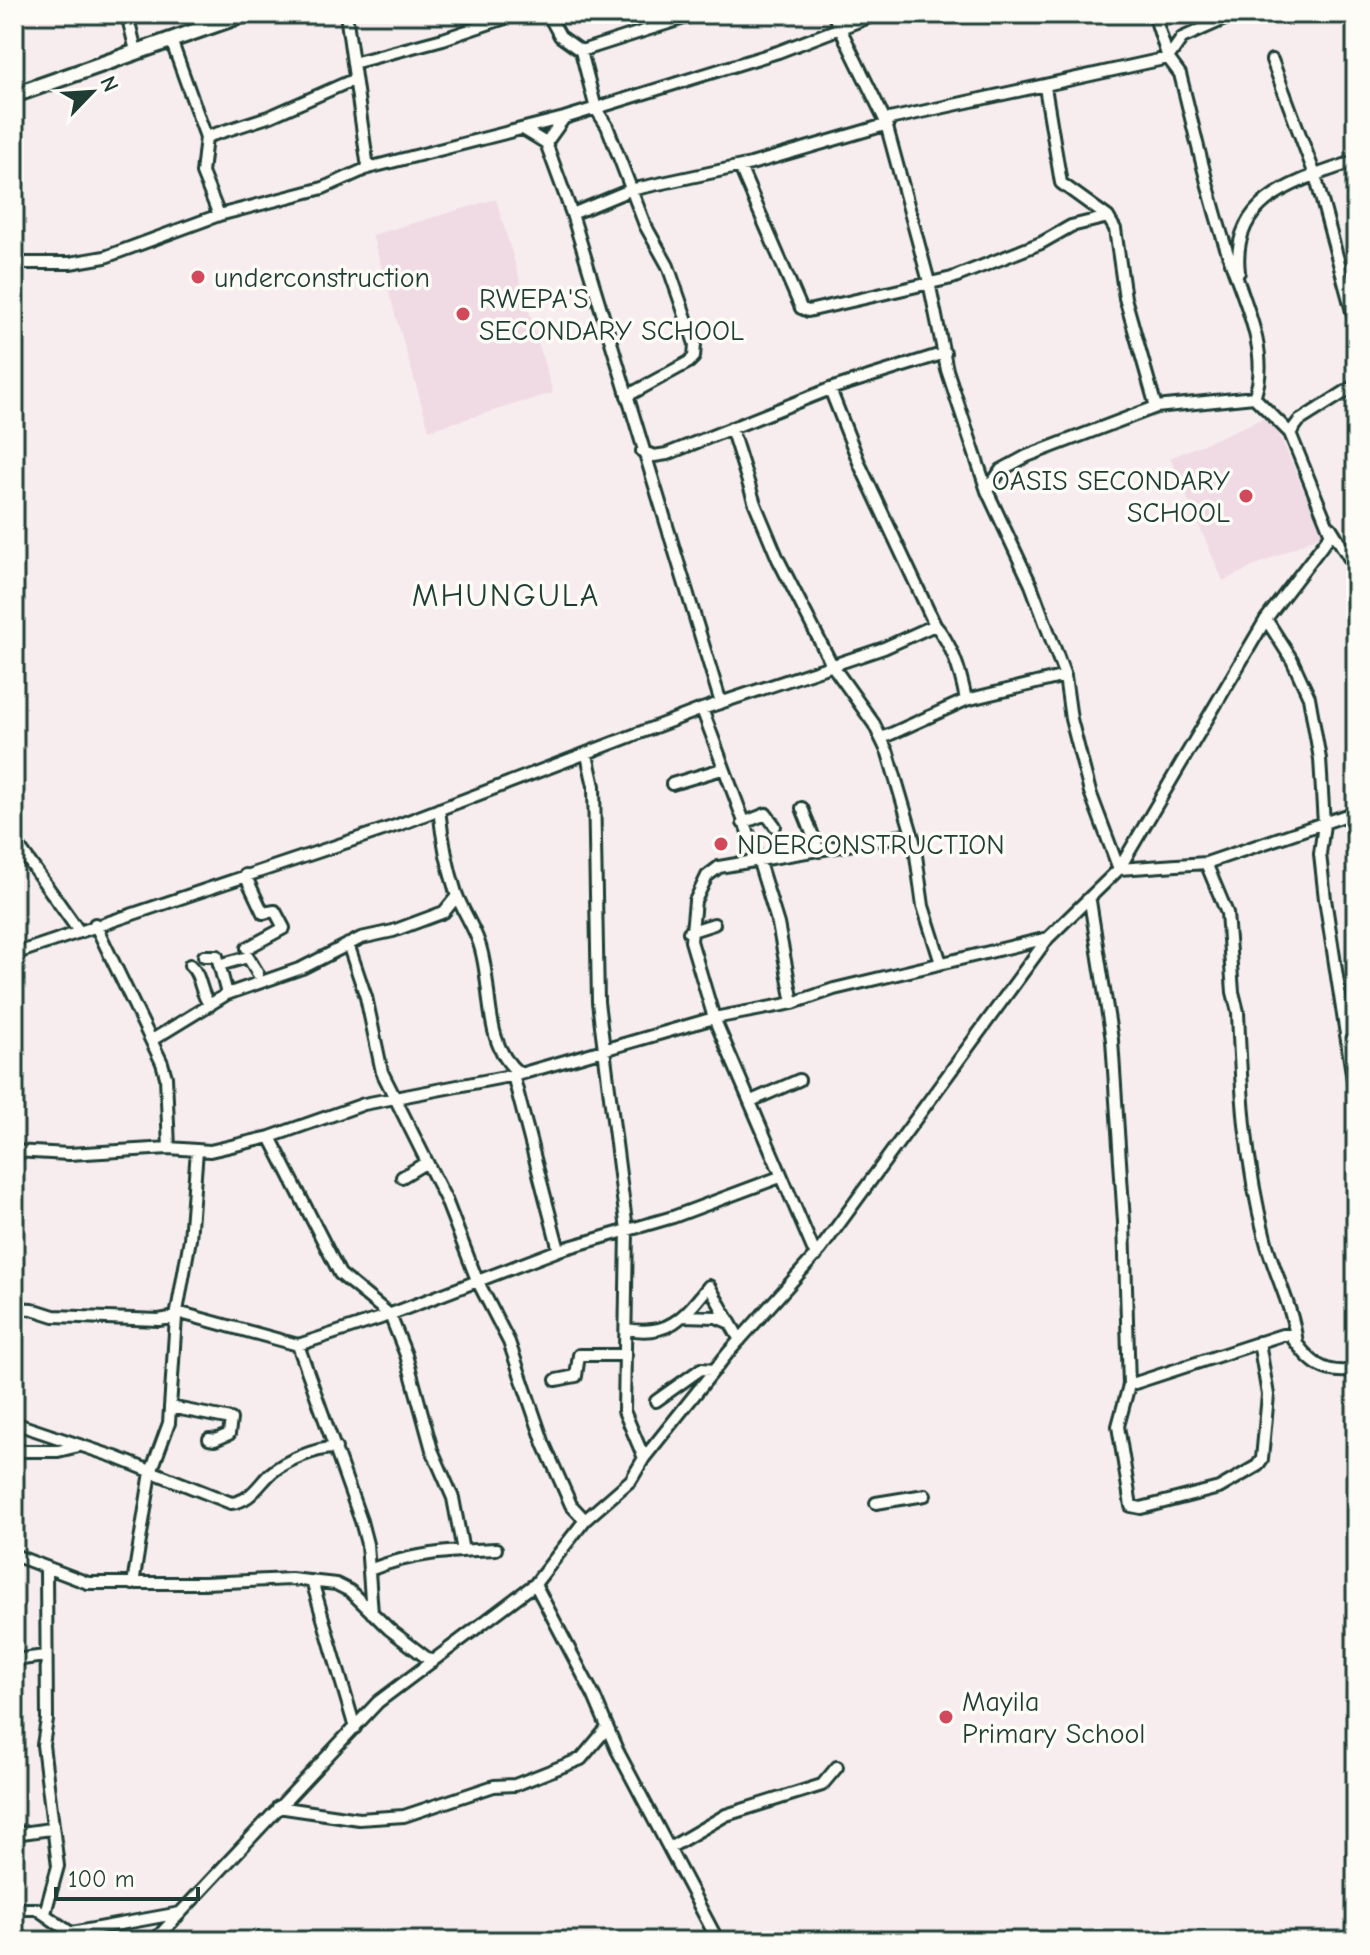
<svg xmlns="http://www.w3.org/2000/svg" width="1370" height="1955" font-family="'Comic Neue',sans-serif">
<rect width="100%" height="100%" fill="#f7edef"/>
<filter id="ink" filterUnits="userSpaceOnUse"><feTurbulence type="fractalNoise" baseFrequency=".0125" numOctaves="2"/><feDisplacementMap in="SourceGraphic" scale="16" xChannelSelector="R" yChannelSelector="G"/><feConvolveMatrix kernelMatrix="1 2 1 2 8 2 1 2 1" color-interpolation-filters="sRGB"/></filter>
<g filter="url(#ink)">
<path fill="#f0dbe5" d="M 496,199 L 553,393 L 429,430 L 372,235 Z
M 1271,415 L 1323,534 L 1223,581 L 1170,458 Z"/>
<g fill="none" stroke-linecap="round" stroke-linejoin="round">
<g stroke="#1f3d34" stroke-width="16">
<path id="minor" d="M 127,14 L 136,51
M 346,14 L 368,168
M 548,14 L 560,36 L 581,51 L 697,14
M 833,14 L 885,120 L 929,282 L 947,370 L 987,491 L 1031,585 L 1065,676 L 1071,719 L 1090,792 L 1119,869 L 1206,863 L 1356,812
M 1154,14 L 1168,58
M 171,40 L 206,137 L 202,173 L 219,215
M 581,51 L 596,109 L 607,126 L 645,225 L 668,266 L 695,344 L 694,357 L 689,362 L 627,396
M 1168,58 L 1182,38 L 1236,14
M 1272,60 L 1315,175 L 1356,326
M 353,63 L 443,39 L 517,14
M 1045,87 L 1061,183 L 1108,217 L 1115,229 L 1125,298 L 1156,407
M 885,120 L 1168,58 L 1180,74 C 1195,132 1207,191 1226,248 C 1239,290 1273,353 1254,397
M 523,129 L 546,143 L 572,214 L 721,703
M 206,137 L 271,116 L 355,79
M 546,143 L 564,118
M 740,167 L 801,308 L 808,311 L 952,278 L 1041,243 L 1071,226 L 1108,217
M 572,214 L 630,190 L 751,164 L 885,125
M 14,263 L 70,263 L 105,257 L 219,215 L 323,188 L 368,168 L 564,118 L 778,52 L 877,14
M 1239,272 C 1230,197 1298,181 1356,161
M 830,389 L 860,465 L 935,625 C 953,645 961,673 966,700
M 731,428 L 755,504 L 778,559 L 832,665 L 874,724 L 888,753 L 914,841 L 923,906 L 941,963
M 642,451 L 654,456 L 667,454 L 830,389 L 945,353
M 987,491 L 1001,470 L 1027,456 L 1156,407 L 1254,397 L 1290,433
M 1331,528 L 1356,569
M 1266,619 L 1292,660 L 1309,697 L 1320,759 L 1324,824 L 1320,854 L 1325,899 L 1356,1099
M 702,709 L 758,859 L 778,924 L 793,1003
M 882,738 L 966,700 L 1065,676
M 587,755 L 594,786 L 598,1002 L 627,1230 L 624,1411 L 644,1458
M 672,784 L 722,769
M 802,808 L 819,851
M 439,809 C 442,838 447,865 456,893 C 462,910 473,925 479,943 C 494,985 481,1044 520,1074
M 743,823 L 766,814 L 775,826
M 14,840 L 78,930
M 1206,863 L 1227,913 L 1233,992 L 1238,1012 C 1241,1089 1245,1163 1265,1238 C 1274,1274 1293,1306 1297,1344
M 245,875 L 263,913 L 275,911 L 284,928 L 247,948
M 1090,901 L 1112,1040 L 1124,1222 L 1129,1385 L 1118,1426 L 1131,1506 L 1141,1508 L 1219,1488 L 1257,1466 L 1262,1459 L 1268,1395 L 1259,1342
M 95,924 L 162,1063 L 166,1077 L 169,1148
M 689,932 L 714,924
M 348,944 L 366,997 L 382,1072 L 446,1200 L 477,1280 L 509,1342 L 544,1444 L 571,1505 L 585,1520
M 14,954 L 398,825 L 702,709 L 884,648 L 935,625
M 204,956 L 217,956 L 227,994
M 190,965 C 202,975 199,993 210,1005
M 219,965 L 248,957 L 258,974
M 152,1040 L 227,994 L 302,968 L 361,938 L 393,931 L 444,912 L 457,896
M 513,1075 L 559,1250
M 751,1101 L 799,1080
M 270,1137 L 340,1274 L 390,1315 L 406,1355 L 432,1450 L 453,1498 L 463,1551
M 14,1151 L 69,1154 L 169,1148 L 210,1151 L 270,1137 L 364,1104 L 520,1074 L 714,1018 L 793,1003 L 834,989 L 1048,938
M 402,1177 L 427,1162
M 816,1256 L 714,1018 L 691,941 L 695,901 L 707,876 L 719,867 L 912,834
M 14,1308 L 32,1309 L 54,1316 L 159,1320 L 176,1317
M 177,1312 L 298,1345 L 378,1319 L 559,1250 L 673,1217 L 780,1177
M 684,1316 L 716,1317 L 730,1323
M 627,1329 C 669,1337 684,1317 709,1286 L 740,1340
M 298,1345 L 361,1521 L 367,1544 L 372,1613
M 556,1380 L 576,1376 L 579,1355 L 626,1355
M 1129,1385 L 1282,1335 L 1290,1335 C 1310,1361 1321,1376 1356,1370
M 656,1401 L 701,1369 L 715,1370
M 170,1407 L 231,1419 L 229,1434 L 215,1440 L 209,1439
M 14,1423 L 115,1457 L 231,1503 C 251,1501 258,1485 271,1473 C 285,1461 318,1447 336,1448
M 14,1451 L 58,1451 L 79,1446
M 876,1503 L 925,1495
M 14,1555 L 88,1583 L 204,1583 L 291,1579 L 336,1584 L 350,1591 L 389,1629 L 432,1662
M 369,1570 C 412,1553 450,1551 496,1549
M 312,1581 L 355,1728
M 133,1584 L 151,1472 L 169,1423 L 176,1317 L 190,1239 L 197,1150
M 535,1584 L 594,1696 L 617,1750 L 718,1941
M 14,1660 L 45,1656
M 278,1807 L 359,1819 L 404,1816 L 494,1786 L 515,1785 L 581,1759 L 607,1728
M 14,1834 L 51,1829
M 671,1847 L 726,1815 L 822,1785 L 837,1767
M 14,1909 L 37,1909 L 71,1933 L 180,1913
M 45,1913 L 58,1866 L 43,1745 L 47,1720 L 46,1569
M 154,1941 L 378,1702 L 535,1584 L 585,1520 L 631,1480 L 644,1458 L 728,1353 L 820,1250 L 1048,938 L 1119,869 L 1266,619 L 1331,534 L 1290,433 L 1299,421 L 1356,385"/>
</g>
<g stroke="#1f3d34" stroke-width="20">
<path id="major" d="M 14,95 L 245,14"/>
</g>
<use href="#minor" stroke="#fdfcf7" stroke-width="10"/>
<use href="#major" stroke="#fdfcf7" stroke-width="14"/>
</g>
</g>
<g fill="#d1495b" stroke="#fdfcf7" stroke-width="3">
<circle cx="198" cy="277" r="8"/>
<circle cx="463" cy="314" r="8"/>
<circle cx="1246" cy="496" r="8"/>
<circle cx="721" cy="844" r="8"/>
<circle cx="946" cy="1717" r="8"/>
</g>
<g text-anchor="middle" stroke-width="7" stroke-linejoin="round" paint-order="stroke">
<g font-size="28" fill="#1f3d34" stroke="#fdfcf7" text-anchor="start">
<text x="214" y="287">underconstruction</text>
<text x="479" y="308">RWEPA'S<tspan x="479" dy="32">SECONDARY SCHOOL</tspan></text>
<text x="1230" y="490" text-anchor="end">OASIS SECONDARY<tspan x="1230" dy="32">SCHOOL</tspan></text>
<text x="737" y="854">NDERCONSTRUCTION</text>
<text x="962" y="1711">Mayila<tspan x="962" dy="32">Primary School</tspan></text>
</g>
<g font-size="32" letter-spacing="2" fill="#1f3d34" stroke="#fdfcf7">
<text x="506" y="606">MHUNGULA</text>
</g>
</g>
<rect width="1370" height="1955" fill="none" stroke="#fdfcf7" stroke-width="48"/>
<rect x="24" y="24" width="1322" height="1907" fill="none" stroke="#1f3d34" stroke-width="3" filter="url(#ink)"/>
<g transform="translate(92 92) rotate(65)" stroke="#fdfcf7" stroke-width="6" paint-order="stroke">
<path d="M0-6L14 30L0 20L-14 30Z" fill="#1f3d34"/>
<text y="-12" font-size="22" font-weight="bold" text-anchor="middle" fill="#1f3d34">N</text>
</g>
<path d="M56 1887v12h142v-12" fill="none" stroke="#1f3d34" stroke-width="4"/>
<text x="68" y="1887" font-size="24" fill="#1f3d34" stroke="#fdfcf7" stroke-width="6" paint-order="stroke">100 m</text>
</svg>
